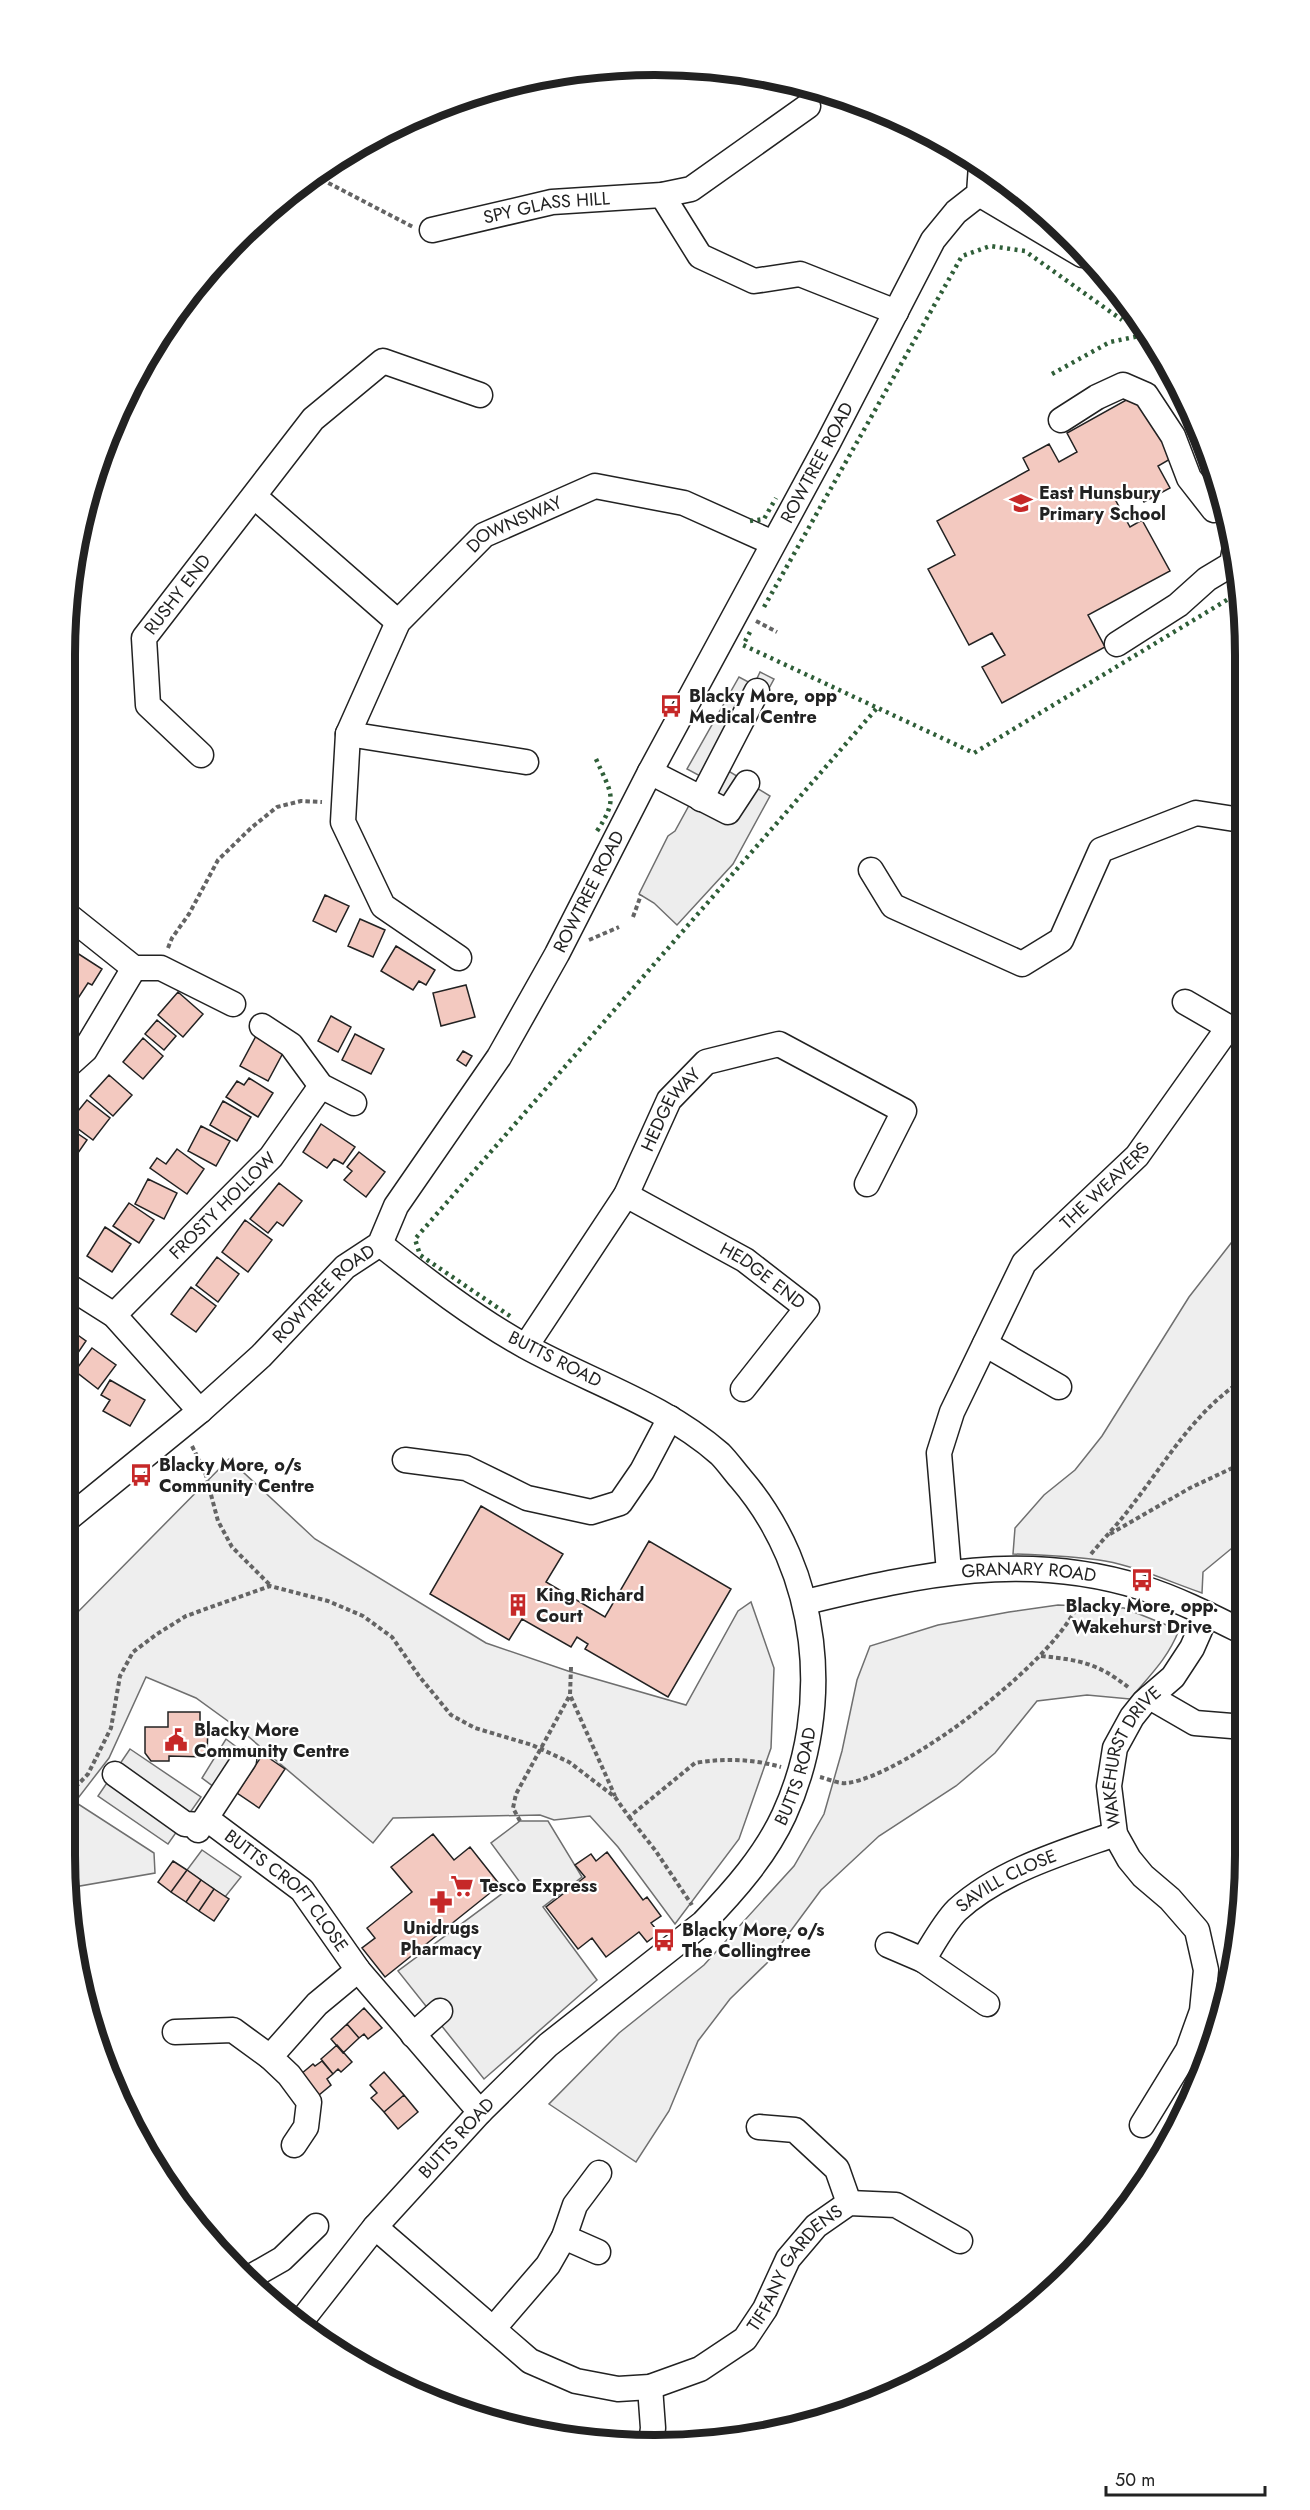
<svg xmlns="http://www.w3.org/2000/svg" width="1310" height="2510" font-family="Jost,sans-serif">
<rect width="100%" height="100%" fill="#fff"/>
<path fill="#eee" stroke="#6f6f6f" stroke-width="1.5" d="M 1242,1229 L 1243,1539 L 1203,1572 L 1202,1593 C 1170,1582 1138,1567 1105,1561 C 1075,1556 1044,1555 1013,1554 L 1015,1528 L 1044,1495 L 1075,1470 L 1102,1436 L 1189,1297 Z
M 229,1459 L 315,1539 L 486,1643 L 568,1671 L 686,1705 L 738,1611 L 751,1602 L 774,1668 L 771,1748 L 739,1839 L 675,1924 L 618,1847 L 590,1816 L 554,1820 L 540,1815 L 393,1818 L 373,1843 L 243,1732 L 196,1698 L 146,1677 L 109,1758 L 75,1802 L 154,1853 L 155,1873 L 68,1888 L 65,1855 L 65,1625 Z
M 1058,1605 L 1124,1608 L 1179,1630 C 1167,1660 1150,1675 1130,1699 L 1087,1695 L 1037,1701 L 995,1753 L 956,1786 L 879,1836 L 821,1890 L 767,1963 L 730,1999 L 698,2041 L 669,2111 L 636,2162 L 549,2104 L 619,2033 L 704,1965 L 794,1866 L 824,1814 L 842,1751 L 857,1680 L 870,1646 L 938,1625 L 1009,1612 Z"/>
<path fill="#ededed" stroke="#6f6f6f" stroke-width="1.5" d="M 760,672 L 774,679 L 725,769 L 770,796 L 733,864 L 677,925 L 654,903 L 639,894 L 668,836 L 675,831 L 704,778 L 687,769 L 739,677 L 754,685 Z
M 226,1739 L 255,1761 L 222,1793 L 202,1778 Z
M 130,1749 L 201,1797 L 168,1844 L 98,1796 Z
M 520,1821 L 548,1821 L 582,1877 L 543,1907 L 597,1980 L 484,2079 L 398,1971 L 519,1881 L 491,1843 Z
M 202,1850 L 241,1877 L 225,1897 L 187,1870 Z"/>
<path fill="#f3c9c0" stroke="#222" stroke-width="1.5" d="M 1137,394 L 1172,458 L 1158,466 L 1170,488 L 1144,502 L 1137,489 L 1116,501 L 1130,527 L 1142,520 L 1170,571 L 1088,615 L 1105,647 L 1002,703 L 982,667 L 1005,655 L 992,633 L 969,645 L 928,569 L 955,555 L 937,521 L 1029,470 L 1023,458 L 1049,444 L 1059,462 L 1077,452 L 1067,433 Z
M 325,895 L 349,906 L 336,932 L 313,921 Z
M 360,919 L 385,930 L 373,957 L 348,946 Z
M 396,946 L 435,970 L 426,985 L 419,981 L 413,990 L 381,971 Z
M 74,951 L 102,969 L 92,985 L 88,983 L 73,1006 L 65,1001 L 65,965 Z
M 466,985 L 475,1017 L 441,1026 L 433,993 Z
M 178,992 L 203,1014 L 183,1037 L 158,1015 Z
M 331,1016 L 351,1027 L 338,1052 L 318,1041 Z
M 157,1020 L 176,1036 L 164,1050 L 145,1034 Z
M 355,1034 L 384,1049 L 371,1074 L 342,1060 Z
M 256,1036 L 284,1051 L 268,1081 L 240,1066 Z
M 143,1038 L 163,1056 L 143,1079 L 123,1062 Z
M 463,1051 L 472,1056 L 466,1066 L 457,1060 Z
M 109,1075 L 132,1095 L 113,1116 L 90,1096 Z
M 249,1078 L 273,1093 L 258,1117 L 226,1097 L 237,1081 L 244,1085 Z
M 87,1100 L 110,1118 L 93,1140 L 69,1122 Z
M 223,1101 L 251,1117 L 237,1141 L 210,1125 Z
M 321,1124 L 355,1147 L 343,1164 L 334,1159 L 327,1168 L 303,1152 Z
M 65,1125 L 87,1140 L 71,1163 L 65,1159 Z
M 201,1126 L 230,1141 L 216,1166 L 188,1151 Z
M 177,1149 L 204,1169 L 187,1194 L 150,1168 L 157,1158 L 166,1164 Z
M 359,1152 L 385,1172 L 366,1197 L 344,1180 L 352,1171 L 347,1167 Z
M 148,1179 L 177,1193 L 164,1219 L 135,1204 Z
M 279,1183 L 302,1201 L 283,1226 L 277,1222 L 268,1233 L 250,1219 Z
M 129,1203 L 154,1220 L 139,1243 L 113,1226 Z
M 245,1220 L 272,1240 L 248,1272 L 222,1252 Z
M 105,1227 L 131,1244 L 112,1272 L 87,1256 Z
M 217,1257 L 239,1274 L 218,1302 L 196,1285 Z
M 191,1287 L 216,1306 L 196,1332 L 171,1314 Z
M 65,1326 L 86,1341 L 69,1366 L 65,1363 Z
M 92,1348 L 116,1365 L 98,1389 L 75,1371 Z
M 110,1380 L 145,1400 L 130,1426 L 103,1411 L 110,1400 L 101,1395 Z
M 481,1506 L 563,1554 L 546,1582 L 605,1617 L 649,1541 L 731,1589 L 668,1697 L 585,1649 L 588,1644 L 577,1637 L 571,1647 L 522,1619 L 509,1640 L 430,1594 Z
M 168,1712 L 200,1712 L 200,1724 L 208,1724 L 207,1757 L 169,1756 L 169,1761 L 151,1761 L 145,1753 L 145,1727 L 168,1727 Z
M 263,1754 L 285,1769 L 259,1808 L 237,1793 Z
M 433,1834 L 454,1860 L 470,1847 L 500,1885 L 385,1977 L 362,1948 L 375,1938 L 367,1928 L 412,1892 L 391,1867 Z
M 607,1852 L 643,1900 L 647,1897 L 661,1916 L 651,1923 L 659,1933 L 647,1942 L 639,1932 L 606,1957 L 592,1938 L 578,1949 L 546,1907 L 585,1877 L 575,1865 L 591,1854 L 596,1861 Z
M 173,1861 L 187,1870 L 171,1892 L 158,1882 Z
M 187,1870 L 201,1880 L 186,1902 L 171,1892 Z
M 201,1880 L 214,1889 L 199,1911 L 186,1902 Z
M 214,1889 L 229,1899 L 214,1921 L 199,1911 Z
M 364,2008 L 382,2028 L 368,2039 L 364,2034 L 359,2038 L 347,2024 Z
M 347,2024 L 359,2038 L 343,2053 L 331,2039 Z
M 337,2045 L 352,2062 L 341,2072 L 338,2069 L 333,2074 L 321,2059 Z
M 322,2061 L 333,2074 L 327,2079 L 331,2085 L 319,2095 L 301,2074 L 313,2064 L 315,2066 Z
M 384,2072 L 404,2095 L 384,2112 L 371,2098 L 377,2093 L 370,2085 Z
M 404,2095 L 418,2112 L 398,2129 L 384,2112 Z"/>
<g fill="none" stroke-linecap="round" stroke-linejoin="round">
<g stroke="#222" stroke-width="27">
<g id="minor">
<path d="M 979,194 L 1082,255"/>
<path d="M 662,195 L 700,256 L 754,281 L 800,274 L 896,312"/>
<path id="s1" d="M 432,230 L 552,202 L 662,195 L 691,189 L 808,106"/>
<path d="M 1061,420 L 1097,397 L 1123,385 L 1146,395 L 1173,436 L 1189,478 L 1214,510 L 1221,506"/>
<path d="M 255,497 L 398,622"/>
<path d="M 1117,644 L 1178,605 L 1207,579 L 1232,564 L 1234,553"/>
<path d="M 348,734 L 526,762"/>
<path id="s2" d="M 201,755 L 148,705 L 144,638 L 313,419 L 383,361 L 480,395"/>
<path d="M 650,772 L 728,812 L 747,783"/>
<path d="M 701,799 L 757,691"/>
<path d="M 871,870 L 893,906 L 1022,964 L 1061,940 L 1101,850 L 1196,813 L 1241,820"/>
<path d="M 65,913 L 134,968 L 161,968 L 233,1004"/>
<path id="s3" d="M 459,958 L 383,906 L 343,822 L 348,734 L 398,622 L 484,535 L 595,486 L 684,503 L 773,543"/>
<path d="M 1185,1002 L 1242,1035"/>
<path d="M 262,1026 L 291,1045 L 321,1086 L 354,1103"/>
<path d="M 65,1068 L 85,1050 L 134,968"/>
<path id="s4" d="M 626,1195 L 745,1260 L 807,1308 L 743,1389"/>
<path d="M 65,1284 L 114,1315 L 200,1411"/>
<path id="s5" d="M 114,1315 L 271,1157 L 321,1086"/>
<path d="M 985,1344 L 1059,1387"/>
<path id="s6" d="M 526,1346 L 626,1195 L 669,1100 L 706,1062 L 779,1044 L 904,1111 L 867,1184"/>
<path d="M 405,1460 L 466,1468 L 527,1498 L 591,1512 L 620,1503 L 642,1471 L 670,1418"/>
<path id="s7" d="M 65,1521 L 200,1411 L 261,1356 L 345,1267 L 380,1244 L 396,1206 L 499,1057 L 557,954 L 650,772 L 828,443 L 933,240 L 956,212 L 979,194 L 981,165"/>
<path id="s8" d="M 949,1572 L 939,1453 L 952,1412 L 1024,1263 L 1137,1156 L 1228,1028"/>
<path id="s9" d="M 806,1602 C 921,1574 1026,1551 1143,1588 C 1178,1599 1211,1616 1243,1632"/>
<path d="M 1150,1697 L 1195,1723 L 1244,1727"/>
<path d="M 115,1774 L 185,1824 L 202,1825"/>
<path id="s10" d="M 207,1819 L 302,1890 L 358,1970 L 480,2112"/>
<path d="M 198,1830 L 244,1760"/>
<path d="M 888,1945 L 923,1960"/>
<path id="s11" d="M 987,2004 L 923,1960 C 933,1944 944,1923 957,1910 C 1000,1871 1061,1853 1115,1834"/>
<path d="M 175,2032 L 233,2030 L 270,2057"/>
<path d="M 413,2035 L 440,2011"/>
<path id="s12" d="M 1142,2125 L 1188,2050 L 1202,2011 L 1206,1970 L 1197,1930 L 1170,1899 L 1143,1876 L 1129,1859 L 1115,1834 L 1109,1786 L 1115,1748 L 1132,1717 L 1144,1702 L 1173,1677 L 1192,1648 L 1207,1614"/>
<path d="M 759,2127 L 795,2130 L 837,2169 L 849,2203"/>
<path d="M 294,2145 L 306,2127 L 309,2102 L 289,2075 L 270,2057 L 317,2004 L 358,1970"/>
<path id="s13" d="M 375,2227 L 530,2361 L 576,2381 L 618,2389 L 650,2387 L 700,2369 L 745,2339 L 765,2309 L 788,2259 L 816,2226 L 849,2203 L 896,2205 L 960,2241"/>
<path d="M 564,2237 L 598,2252"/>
<path d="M 247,2279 L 282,2259 L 316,2226"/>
<path id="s14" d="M 299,2324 L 375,2227 L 480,2112 L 548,2045 L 703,1923 C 734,1891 765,1856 784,1815 C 834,1706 820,1571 741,1479 C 734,1471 727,1461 720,1454 C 663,1404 590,1382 525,1346 C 473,1317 427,1281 380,1244"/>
<path d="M 493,2329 L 548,2265 L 564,2237 L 575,2205 L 599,2173"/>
<path d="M 650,2387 L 653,2428 L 651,2443"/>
</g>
</g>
<path stroke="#646464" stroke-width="4" stroke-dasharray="4.5 3" stroke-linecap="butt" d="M 315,176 L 413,227
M 756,621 L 777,632
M 633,917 L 641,895
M 589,940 L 619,927
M 168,948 L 172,938 L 189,914 L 218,860 L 251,828 L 277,807 L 301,801 L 322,802
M 192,1446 L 205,1472 L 218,1521 L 232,1547 L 270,1585
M 1110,1534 L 1190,1488 L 1243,1463
M 1091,1554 C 1105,1537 1120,1522 1133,1504 C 1167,1460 1195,1411 1243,1380
M 1041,1656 C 1080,1660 1097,1663 1128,1687
M 571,1667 L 570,1695 L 615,1796
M 820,1777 C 828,1779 839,1784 847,1783 C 905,1776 1066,1654 1081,1596
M 65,1798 L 88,1774 L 111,1728 L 120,1676 L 133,1652 L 157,1634 L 186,1616 L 270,1586 L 328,1601 L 363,1616 L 392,1637 L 419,1676 L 451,1715 L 475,1728 L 532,1745 L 569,1762 L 615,1797 L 629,1817 L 695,1763 C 724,1758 753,1759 781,1767
M 629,1817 L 655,1850 L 692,1905
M 520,1821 L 513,1808 L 516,1794 L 570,1695"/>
<use href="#minor" stroke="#fff" stroke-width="24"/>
<path stroke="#2f5e38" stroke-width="4.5" stroke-dasharray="3 4.5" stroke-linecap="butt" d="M 1052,374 L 1110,342 L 1139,336 L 1156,351
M 750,521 L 764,519 L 776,498
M 764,607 L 962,256 L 990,246 L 1025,251 L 1122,320
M 750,632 L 743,645 L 974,753 L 1240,592
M 596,759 C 611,793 619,798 597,831
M 510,1316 L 420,1255 L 415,1239 L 877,708"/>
</g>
<defs>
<g id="school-bare" transform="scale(1.8)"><path d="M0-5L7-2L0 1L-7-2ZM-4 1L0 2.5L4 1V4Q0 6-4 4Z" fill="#c62828" stroke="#fff" stroke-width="2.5" paint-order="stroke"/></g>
<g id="bus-bare" transform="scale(1.8)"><path d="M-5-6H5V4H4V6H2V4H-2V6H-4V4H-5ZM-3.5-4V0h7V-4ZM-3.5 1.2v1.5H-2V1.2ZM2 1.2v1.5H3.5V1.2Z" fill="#c62828" stroke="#fff" stroke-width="2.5" paint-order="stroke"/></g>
<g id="building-bare" transform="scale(1.8)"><path d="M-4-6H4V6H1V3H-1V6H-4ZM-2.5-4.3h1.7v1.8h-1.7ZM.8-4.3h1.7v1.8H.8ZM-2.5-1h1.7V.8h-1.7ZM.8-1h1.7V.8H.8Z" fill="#c62828" stroke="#fff" stroke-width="2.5" paint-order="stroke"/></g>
<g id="civic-bare" transform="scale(1.8)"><path d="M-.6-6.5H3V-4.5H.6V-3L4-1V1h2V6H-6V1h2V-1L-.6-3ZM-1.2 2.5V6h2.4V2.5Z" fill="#c62828" stroke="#fff" stroke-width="2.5" paint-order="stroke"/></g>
<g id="supermarket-bare" transform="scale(1.8)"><path d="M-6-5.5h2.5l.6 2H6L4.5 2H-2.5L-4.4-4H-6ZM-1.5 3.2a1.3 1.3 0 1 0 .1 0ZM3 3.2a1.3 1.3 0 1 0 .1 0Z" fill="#c62828" stroke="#fff" stroke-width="2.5" paint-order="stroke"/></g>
<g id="pharmacy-bare" transform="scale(1.8)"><path d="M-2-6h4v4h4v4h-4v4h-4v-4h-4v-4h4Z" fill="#c62828" stroke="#fff" stroke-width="2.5" paint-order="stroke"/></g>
</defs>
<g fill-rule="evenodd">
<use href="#school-bare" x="1021" y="503"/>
<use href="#bus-bare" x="671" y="706"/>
<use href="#bus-bare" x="141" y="1475"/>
<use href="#bus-bare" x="1142" y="1580"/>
<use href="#building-bare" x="518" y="1605"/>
<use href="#civic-bare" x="176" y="1740"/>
<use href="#supermarket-bare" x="462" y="1886"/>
<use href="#pharmacy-bare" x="441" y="1902"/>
<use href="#bus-bare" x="664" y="1940"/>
</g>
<g text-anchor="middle" stroke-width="4.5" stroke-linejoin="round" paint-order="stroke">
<g font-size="18" fill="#222" stroke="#fff">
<text dy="6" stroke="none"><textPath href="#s1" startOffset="117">SPY GLASS HILL</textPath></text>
<text dy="6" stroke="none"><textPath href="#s7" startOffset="1317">ROWTREE ROAD</textPath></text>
<text dy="6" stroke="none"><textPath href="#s3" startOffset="550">DOWNSWAY</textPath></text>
<text dy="6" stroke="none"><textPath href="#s2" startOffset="195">RUSHY END</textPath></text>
<text dy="6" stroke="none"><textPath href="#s7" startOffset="831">ROWTREE ROAD</textPath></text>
<text dy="6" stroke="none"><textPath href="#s6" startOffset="278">HEDGEWAY</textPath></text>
<text dy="6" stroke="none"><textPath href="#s8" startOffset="440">THE WEAVERS</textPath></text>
<text dy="6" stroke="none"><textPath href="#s5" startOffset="154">FROSTY HOLLOW</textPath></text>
<text dy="6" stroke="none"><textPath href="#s4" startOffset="159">HEDGE END</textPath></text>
<text dy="6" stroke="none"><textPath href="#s7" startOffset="345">ROWTREE ROAD</textPath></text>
<text transform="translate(555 1359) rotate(27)" y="6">BUTTS ROAD</text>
<text dy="6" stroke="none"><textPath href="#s9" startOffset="226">GRANARY ROAD</textPath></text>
<text dy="6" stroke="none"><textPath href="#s12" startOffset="422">WAKEHURST DRIVE</textPath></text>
<text dy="6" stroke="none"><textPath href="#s14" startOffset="748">BUTTS ROAD</textPath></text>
<text dy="6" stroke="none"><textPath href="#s11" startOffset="196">SAVILL CLOSE</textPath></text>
<text dy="6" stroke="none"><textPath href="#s10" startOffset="108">BUTTS CROFT CLOSE</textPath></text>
<text dy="6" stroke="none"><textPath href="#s14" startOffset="244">BUTTS ROAD</textPath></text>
<text dy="6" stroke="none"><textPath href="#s13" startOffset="525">TIFFANY GARDENS</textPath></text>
</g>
<g font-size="18" font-weight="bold" fill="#222" stroke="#fff" text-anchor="start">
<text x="1039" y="499">East Hunsbury<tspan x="1039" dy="21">Primary School</tspan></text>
<text x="689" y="702">Blacky More, opp<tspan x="689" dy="21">Medical Centre</tspan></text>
<text x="159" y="1471">Blacky More, o/s<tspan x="159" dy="21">Community Centre</tspan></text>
<text x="536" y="1601">King Richard<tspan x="536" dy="21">Court</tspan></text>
<text x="1142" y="1612" text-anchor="middle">Blacky More, opp.<tspan x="1142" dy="21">Wakehurst Drive</tspan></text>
<text x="194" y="1736">Blacky More<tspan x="194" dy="21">Community Centre</tspan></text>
<text x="480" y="1892">Tesco Express</text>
<text x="441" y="1934" text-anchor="middle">Unidrugs<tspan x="441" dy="21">Pharmacy</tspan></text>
<text x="682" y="1936">Blacky More, o/s<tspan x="682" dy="21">The Collingtree</tspan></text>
</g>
</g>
<path d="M0 0H1310V2510H0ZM655 75H655A580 580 0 0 1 1235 655V1855A580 580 0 0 1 655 2435H655A580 580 0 0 1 75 1855V655A580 580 0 0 1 655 75Z" fill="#fff" fill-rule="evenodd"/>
<path fill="none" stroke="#222" stroke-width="8" d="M655 75H655A580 580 0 0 1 1235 655V1855A580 580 0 0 1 655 2435H655A580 580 0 0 1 75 1855V655A580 580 0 0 1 655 75Z"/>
<path d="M1106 2486v9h159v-9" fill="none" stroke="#222222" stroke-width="3"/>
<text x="1115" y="2486" font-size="18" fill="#222222" stroke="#ffffff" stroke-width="4.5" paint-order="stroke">50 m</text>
</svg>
